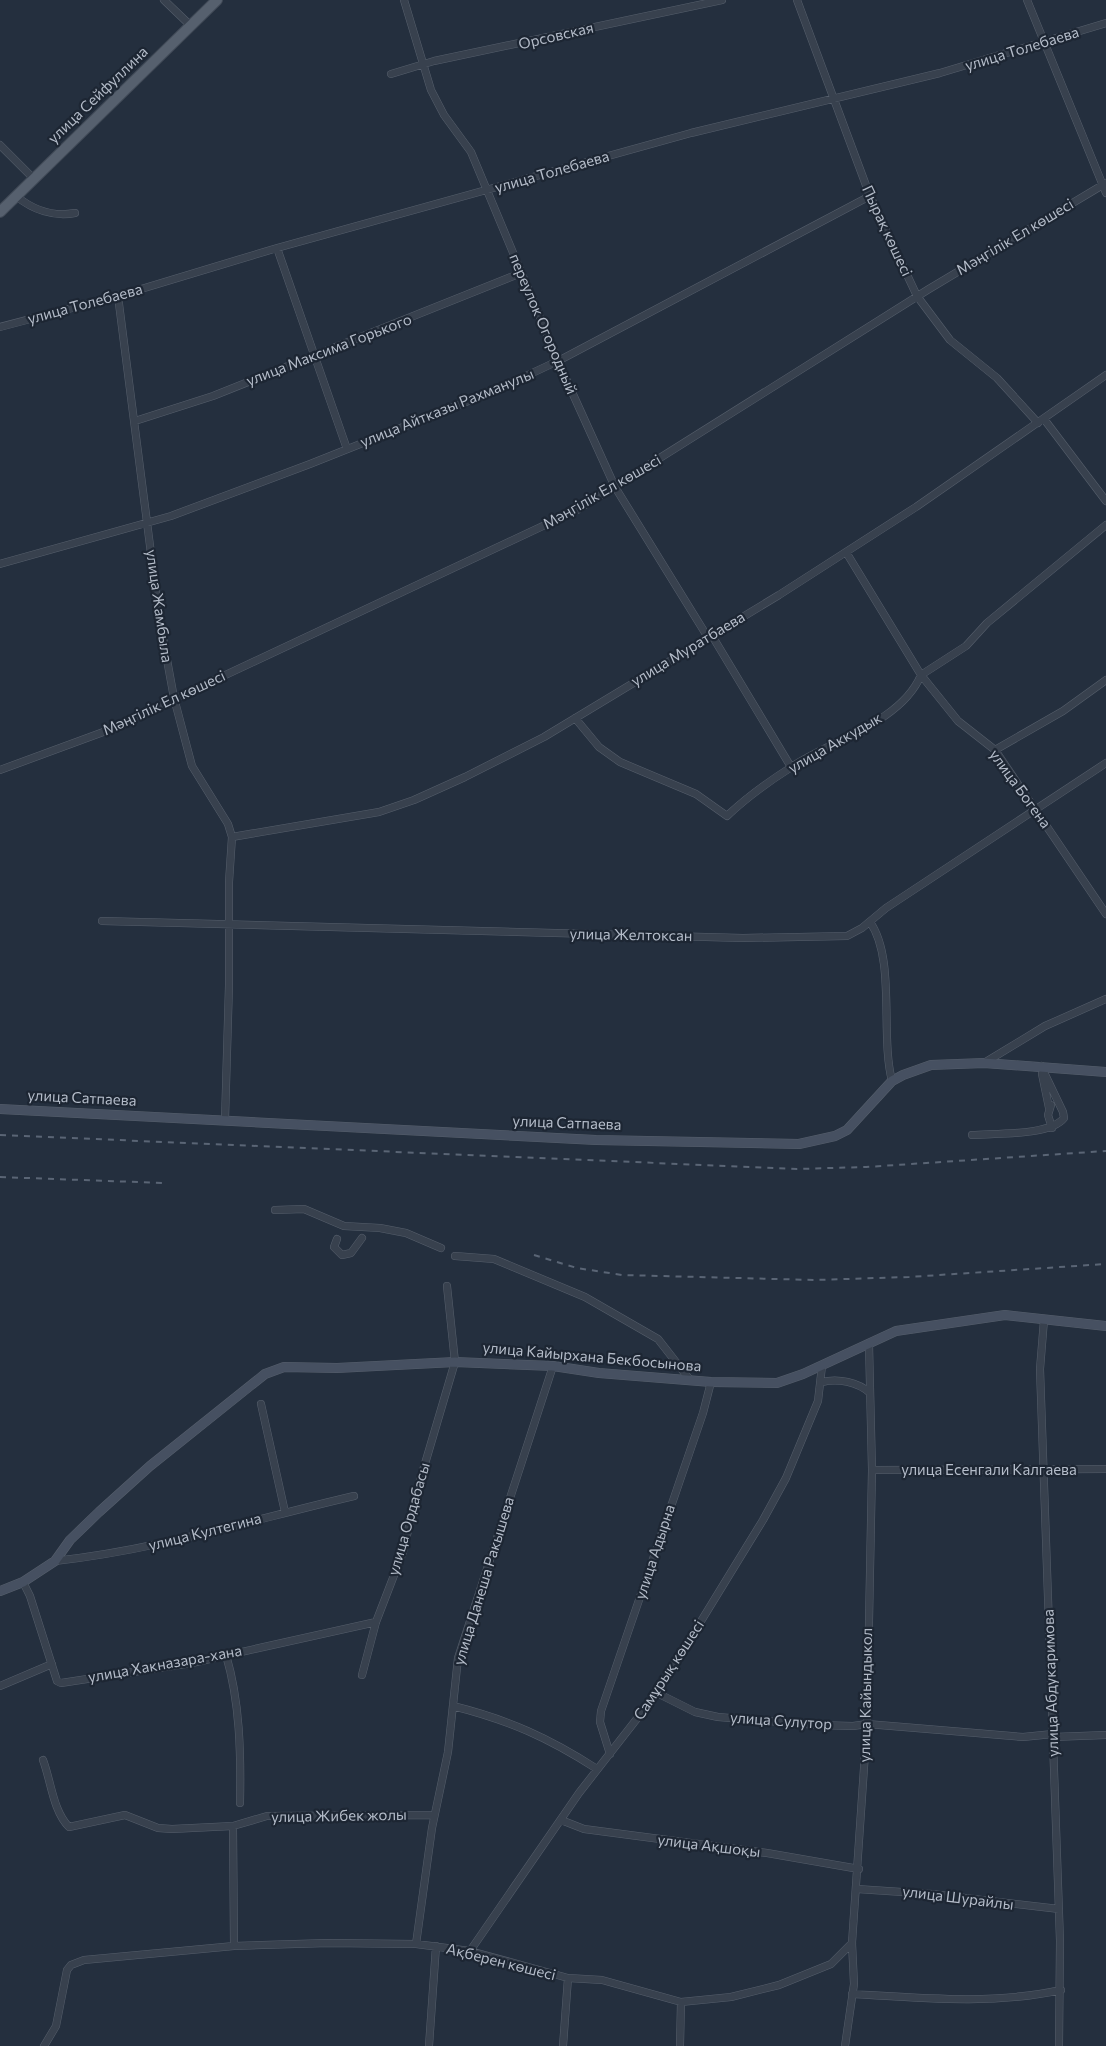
<svg xmlns="http://www.w3.org/2000/svg" width="1106" height="2046" font-family="Commissioner,sans-serif">
<rect width="100%" height="100%" fill="#242f3e"/>
<g fill="none" stroke-linecap="round" stroke-linejoin="round">
<g stroke="#565f6c" stroke-width="8">
<path id="street" d="M 164,0 L 191,26
M 404,0 L 431,90 L 444,115 L 471,152 L 562,370 L 615,487 L 707,636
M 797,0 L 870,196 L 917,296 L 950,340 L 997,378 L 1038,423
M 1027,0 L 1106,193
M 391,74 L 434,61 L 722,0
M 0,145 L 34,179
M 16,196 C 33,210 54,217 75,213
M 277,248 L 347,449
M 118,296 L 159,616 L 174,698 L 192,766 L 228,824 L 232,837 L 229,882 L 229,985 L 225,1120
M 0,327 L 118,296 L 277,248 L 691,133 L 940,73 L 1106,23
M 1044,419 L 1106,501
M 135,421 L 213,396 L 521,273
M 846,552 L 921,675 L 958,721 L 995,750 L 1106,914
M 0,564 L 171,516 L 310,464 L 496,390 L 560,360 L 870,196
M 711,634 L 791,767
M 575,718 L 599,747 L 620,762 L 696,794 L 727,816 C 745,799 768,782 790,768 C 829,741 901,723 921,675 L 966,646 L 987,623 L 1106,525
M 995,750 L 1063,711 L 1106,680
M 0,770 L 106,731 L 577,510 L 929,289 L 1106,183
M 232,837 L 379,812 L 414,800 L 465,777 L 544,737 L 779,595 L 916,507 L 1106,375
M 102,921 L 743,938 L 847,936 L 862,928 L 886,908 L 1106,763
M 870,922 C 896,959 880,1035 892,1081
M 984,1063 L 1045,1026 L 1106,999
M 1042,1074 L 1049,1108
M 1051,1105 L 1048,1115 L 1052,1128
M 972,1135 C 996,1133 1050,1136 1064,1118 L 1063,1112 L 1041,1066
M 275,1210 L 304,1209 L 344,1226 L 380,1228 L 406,1233 L 441,1248
M 337,1239 L 334,1247 L 342,1255 L 351,1253 L 362,1238
M 455,1256 L 494,1259 L 585,1297 L 658,1339 L 690,1380
M 1044,1320 L 1040,1369 L 1060,1941 L 1059,2046
M 822,1382 C 838,1378 858,1382 870,1393
M 261,1404 L 285,1512
M 872,1470 L 1106,1469
M 55,1561 C 157,1550 255,1519 354,1496
M 23,1582 L 30,1596 L 57,1681 L 61,1683 L 192,1663 L 376,1622
M 226,1655 C 240,1702 241,1754 240,1803
M 362,1675 L 376,1622 L 403,1552 L 419,1484 L 455,1362 L 447,1286
M 0,1686 L 52,1664
M 657,1693 L 695,1712 L 718,1717 L 817,1725 L 853,1726 L 867,1724 L 1023,1737 L 1053,1734
M 453,1706 C 509,1720 549,1738 597,1769
M 1053,1737 L 1106,1735
M 610,1754 L 600,1722 L 601,1711 L 703,1413 L 711,1382
M 43,1760 C 51,1781 53,1811 69,1827 L 125,1815 L 158,1828 L 172,1829 L 233,1826 L 267,1816 L 434,1815
M 561,1820 L 584,1829 L 767,1853 L 859,1869
M 233,1826 L 234,1946
M 857,1889 L 932,1894 L 1059,1909
M 416,1944 L 432,1828 L 448,1752 L 458,1658 L 553,1366
M 470,1951 L 579,1793 L 657,1693 L 763,1520 L 786,1478 L 818,1401 L 822,1366
M 852,1994 C 922,1998 992,2005 1061,1990
M 44,2046 L 56,2026 L 67,1970 L 71,1965 L 84,1960 L 234,1946 L 328,1943 L 416,1944 L 470,1951 L 568,1978 L 602,1980 L 681,2002 L 731,1997 L 779,1985 L 831,1964 L 852,1943
M 429,2046 L 436,1946
M 563,2046 L 568,1978
M 680,2046 L 681,2002
M 845,2046 L 854,1984 L 852,1943 L 867,1724 L 872,1470 L 869,1344"/>
</g>
<g stroke="#565f6c" stroke-width="10">
<path id="secondary" d="M 0,1109 L 596,1140 L 799,1144 L 835,1136 L 847,1130 L 892,1081 L 903,1075 L 931,1065 L 984,1063 L 1106,1072
M 0,1591 L 23,1582 L 55,1561 L 70,1540 L 99,1512 L 150,1466 L 265,1374 L 284,1367 L 337,1368 L 455,1362 L 553,1366 L 599,1373 L 711,1382 L 777,1383 L 803,1374 L 896,1331 L 1005,1315 L 1106,1326"/>
</g>
<g stroke="#414a57" stroke-width="12">
<path id="primary" d="M 0,212 L 217,0"/>
</g>
<use href="#street" stroke="#38414e" stroke-width="7"/>
<use href="#secondary" stroke="#465061" stroke-width="9"/>
<use href="#primary" stroke="#56606e" stroke-width="10"/>
<path stroke="#5a6575" stroke-width="2" stroke-dasharray="6 6" stroke-linecap="butt" d="M 0,1135 L 797,1169 L 866,1167 L 1106,1151
M 0,1177 L 164,1183
M 534,1255 L 577,1268 L 622,1275 L 814,1280 L 909,1277 L 1106,1264"/>
</g>
<g text-anchor="middle" stroke-width="4.5" stroke-linejoin="round" paint-order="stroke">
<g font-size="15" fill="#b4bcc9" stroke="#1d2633">
<text transform="translate(556 36) rotate(-13)" y="5">Орсовская</text>
<text transform="translate(1022 49) rotate(-17)" y="5">улица Толебаева</text>
<text transform="translate(98 95) rotate(-44)" y="5">улица Сейфуллина</text>
<text transform="translate(552 172) rotate(-16)" y="5">улица Толебаева</text>
<text transform="translate(887 231) rotate(65)" y="5">Пырақ көшесі</text>
<text transform="translate(1015 237) rotate(-31)" y="5">Мәңгілік Ел көшесі</text>
<text transform="translate(85 304) rotate(-15)" y="5">улица Толебаева</text>
<text transform="translate(543 324) rotate(67)" y="5">переулок Огородный</text>
<text transform="translate(329 350) rotate(-21)" y="5">улица Максима Горького</text>
<text transform="translate(447 408) rotate(-22)" y="5">улица Айтказы Рахманулы</text>
<text transform="translate(602 492) rotate(-30)" y="5">Мәңгілік Ел көшесі</text>
<text transform="translate(159 606) rotate(82)" y="5">улица Жамбыла</text>
<text transform="translate(688 649) rotate(-31)" y="5">улица Муратбаева</text>
<text transform="translate(164 703) rotate(-25)" y="5">Мәңгілік Ел көшесі</text>
<text transform="translate(835 743) rotate(-30)" y="5">улица Аккудык</text>
<text transform="translate(1020 789) rotate(54)" y="5">улица Богена</text>
<text transform="translate(631 935) rotate(1)" y="5">улица Желтоксан</text>
<text transform="translate(82 1098) rotate(3)" y="5">улица Сатпаева</text>
<text transform="translate(567 1123) rotate(2)" y="5">улица Сатпаева</text>
<text transform="translate(592 1357) rotate(5)" y="5">улица Кайырхана Бекбосынова</text>
<text x="989" y="1475">улица Есенгали Калгаева</text>
<text transform="translate(409 1519) rotate(-74)" y="5">улица Ордабасы</text>
<text transform="translate(205 1532) rotate(-14)" y="5">улица Култегина</text>
<text transform="translate(655 1552) rotate(-72)" y="5">улица Адырна</text>
<text transform="translate(484 1581) rotate(-73)" y="5">улица Данеша Ракышева</text>
<text transform="translate(165 1664) rotate(-10)" y="5">улица Хакназара-хана</text>
<text transform="translate(669 1670) rotate(-57)" y="5">Самұрық көшесі</text>
<text transform="translate(1051 1683) rotate(-92)" y="5">улица Абдукаримова</text>
<text transform="translate(866 1695) rotate(-89)" y="5">улица Кайындыкол</text>
<text transform="translate(781 1721) rotate(4)" y="5">улица Сулутор</text>
<text transform="translate(339 1816) rotate(-1)" y="5">улица Жибек жолы</text>
<text transform="translate(709 1846) rotate(7)" y="5">улица Ақшоқы</text>
<text transform="translate(958 1898) rotate(7)" y="5">улица Шурайлы</text>
<text transform="translate(501 1962) rotate(14)" y="5">Ақберен көшесі</text>
</g>
</g>
</svg>
